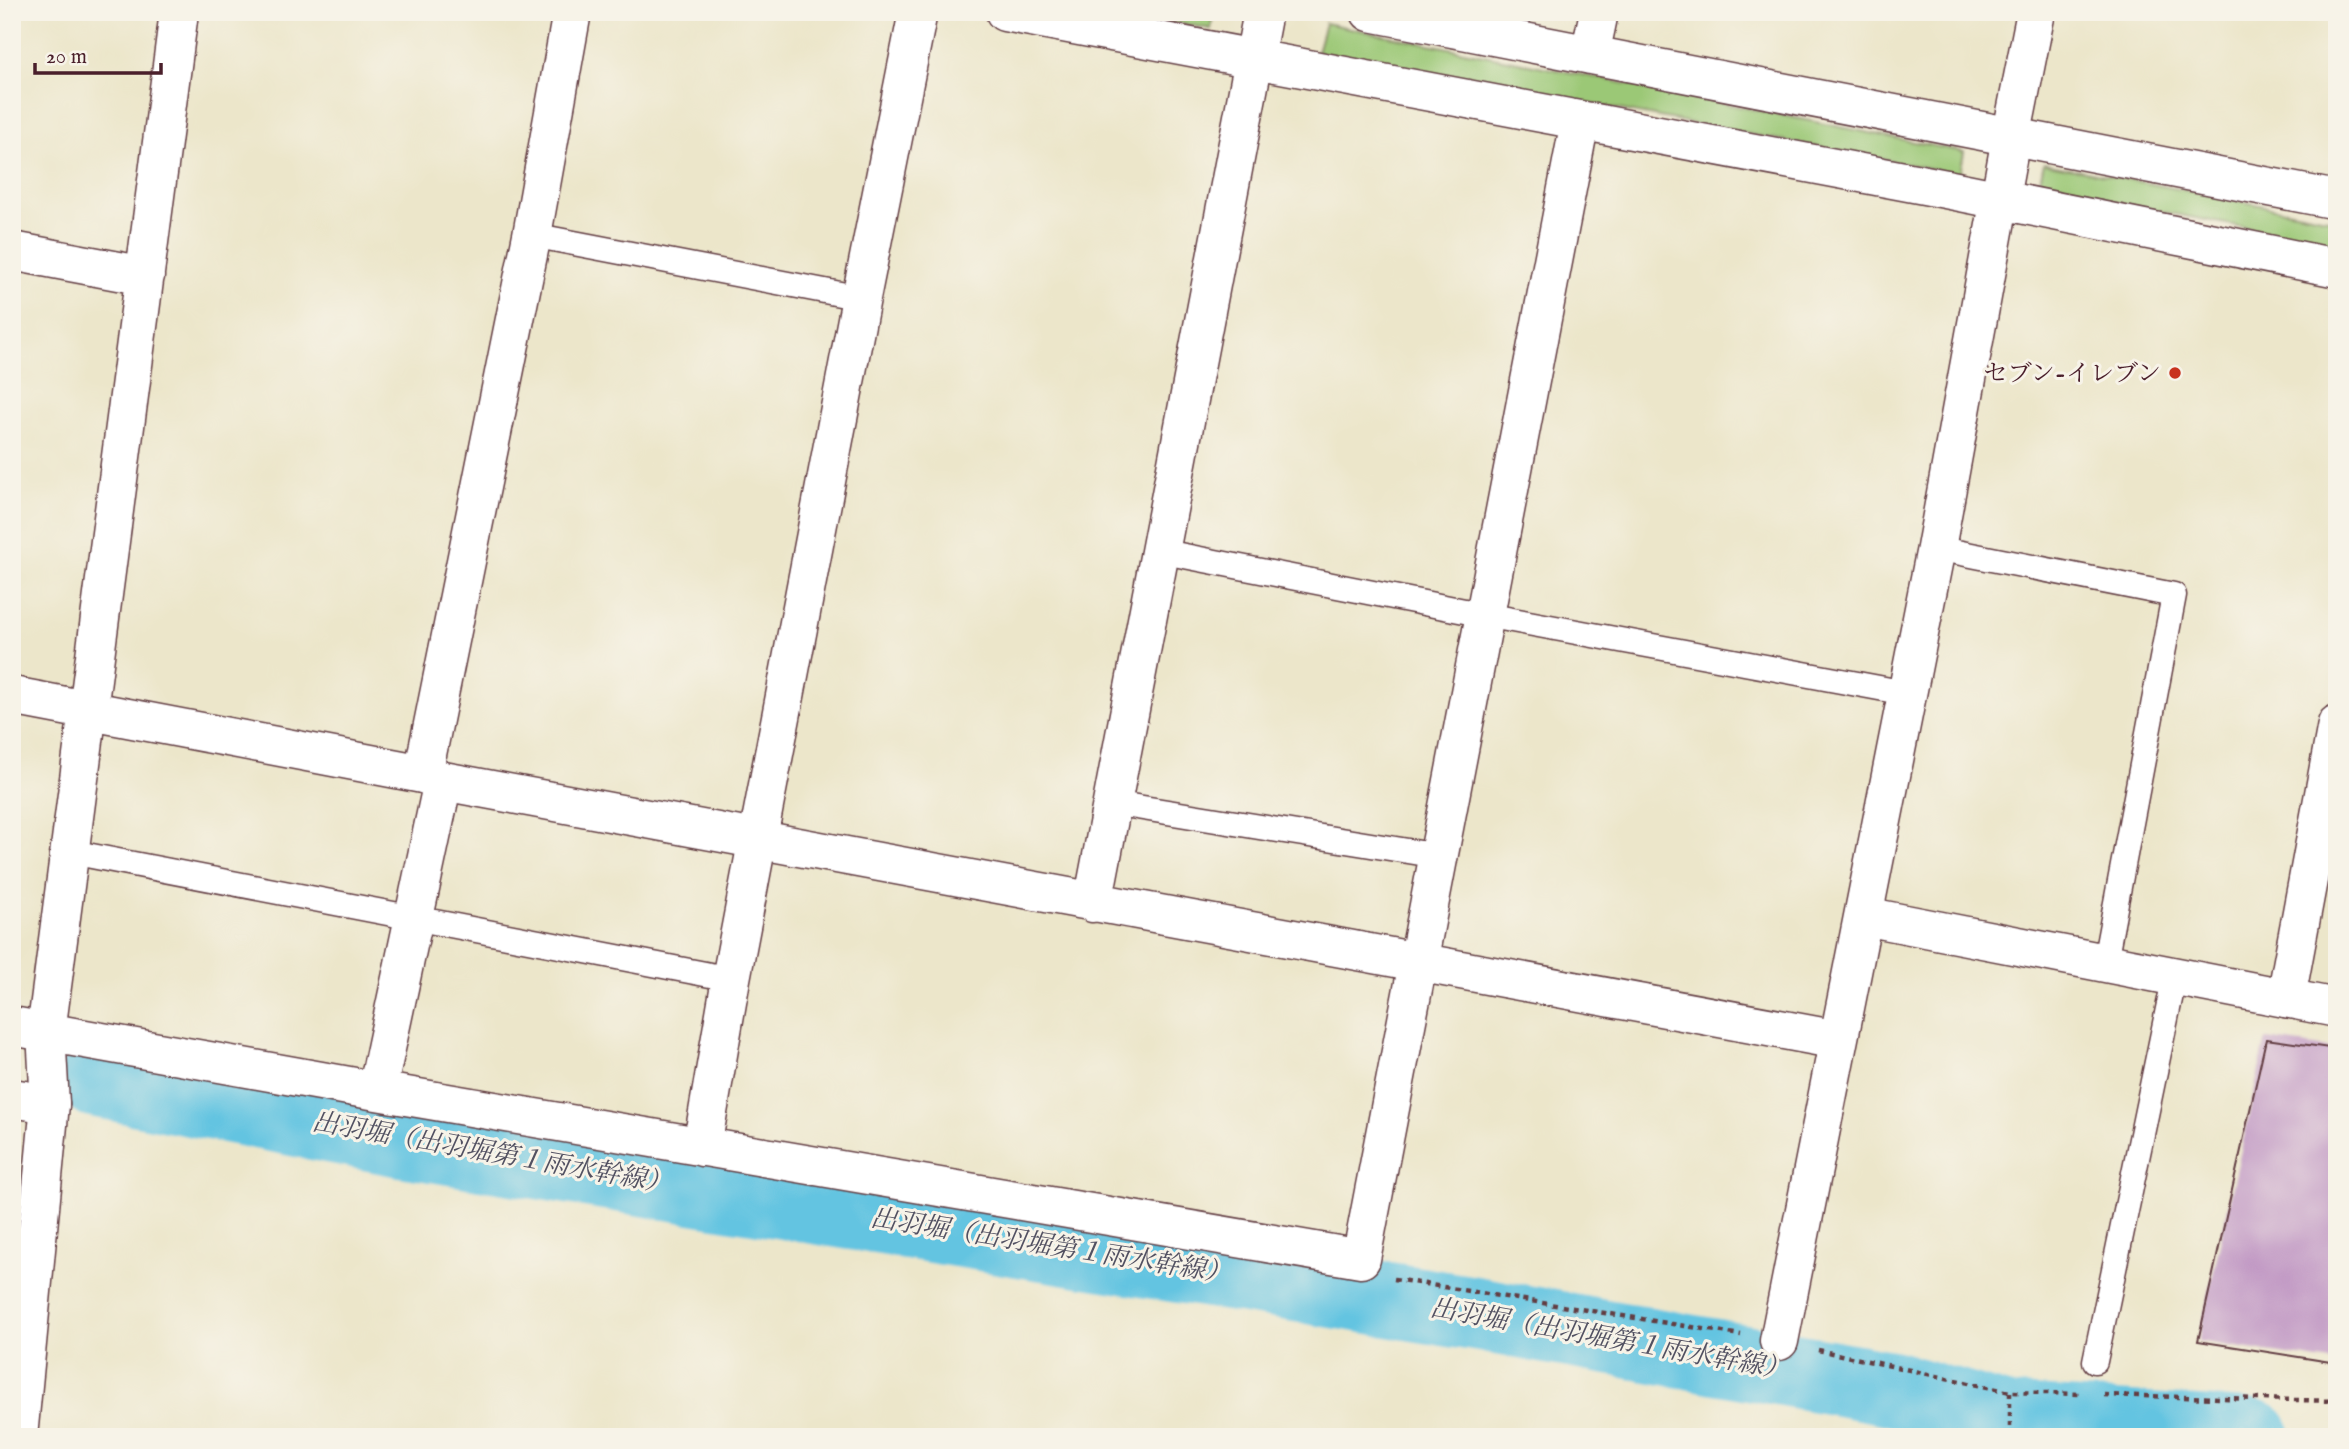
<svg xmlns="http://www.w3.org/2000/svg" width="2349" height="1449" font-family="'IM FELL English','Noto Serif JP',serif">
<rect width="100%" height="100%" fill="#f7f3e8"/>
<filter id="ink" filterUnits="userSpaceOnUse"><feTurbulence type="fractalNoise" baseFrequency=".0143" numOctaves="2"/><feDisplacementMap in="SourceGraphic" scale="14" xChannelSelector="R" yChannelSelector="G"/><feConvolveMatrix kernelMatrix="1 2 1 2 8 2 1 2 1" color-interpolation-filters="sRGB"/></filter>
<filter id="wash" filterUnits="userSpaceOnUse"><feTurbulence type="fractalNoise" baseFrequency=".00686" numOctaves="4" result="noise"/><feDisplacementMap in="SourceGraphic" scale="28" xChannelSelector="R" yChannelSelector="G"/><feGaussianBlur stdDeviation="1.57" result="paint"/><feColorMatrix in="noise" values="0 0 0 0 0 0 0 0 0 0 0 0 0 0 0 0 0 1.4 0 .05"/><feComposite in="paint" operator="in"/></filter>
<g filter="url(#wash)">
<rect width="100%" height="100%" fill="#ece6ca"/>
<path fill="#9bc876" stroke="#727450" stroke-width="2" d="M 1120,12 L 1213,12 L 1211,29 Z
M 1325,23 L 1964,152 L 1960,174 L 1317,52 Z
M 2044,163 L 2337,220 L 2337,245 L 2038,188 Z"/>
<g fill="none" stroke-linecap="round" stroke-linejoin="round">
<path stroke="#63c4e1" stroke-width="12" d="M 1982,1437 L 2005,1422"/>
<path stroke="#63c4e1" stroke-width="75" d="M 95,1080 L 398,1139 L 1472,1313 L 1892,1388 L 2005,1422
M 2024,1423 L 2254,1437"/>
</g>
<g id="blocks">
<path fill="#bf95c3" d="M 2266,1039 L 2337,1049 L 2337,1363 L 2198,1341 Z"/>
</g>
</g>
<g filter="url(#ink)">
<use href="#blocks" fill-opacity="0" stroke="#623d43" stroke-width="2"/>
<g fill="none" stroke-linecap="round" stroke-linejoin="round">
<g stroke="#623d43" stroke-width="27">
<path id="service" d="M 532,235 L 861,298
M 1936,548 L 2174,595 L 2105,961
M 1159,551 L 1485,615 L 1906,693
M 1112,803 L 1439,856
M 71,852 L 731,979
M 2095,1361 L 2175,975"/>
</g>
<g stroke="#623d43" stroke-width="41">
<path id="minor" d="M 1005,12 L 1946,189 L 2337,268
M 1370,12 L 2337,200
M 1590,55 L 1599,12
M 423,774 L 532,235 L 572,12
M 2286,998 L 2337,724
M 12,1026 L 377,1091 L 1361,1259 L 1580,121
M 377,1091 L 443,781
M 12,1098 L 50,1104
M 702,1147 L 731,979 L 861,298 L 918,12"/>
</g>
<g stroke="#623d43" stroke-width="41">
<path id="tertiary" d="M 12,251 L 145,276
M 12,696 L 423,774 L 443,781 C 908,866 1372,957 1838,1040
M 1093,903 L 1263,12
M 1864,916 L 2337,1008
M 1779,1341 L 1936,548 L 2011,138 L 2036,12
M 18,1437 L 50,1104 L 46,1032 L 179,12"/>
</g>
<path stroke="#623d43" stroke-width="4.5" stroke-dasharray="5 5" stroke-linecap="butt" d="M 1394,1279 L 1741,1335
M 1818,1350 L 2010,1392 L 2081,1394
M 2104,1395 L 2337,1401
M 2010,1437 L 2010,1392"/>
<use href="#service" stroke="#fff" stroke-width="24"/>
<use href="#minor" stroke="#fff" stroke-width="38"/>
<use href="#tertiary" stroke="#fff" stroke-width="38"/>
</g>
</g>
<circle fill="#c8321e" stroke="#f7f3e8" stroke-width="2.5" cx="2175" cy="373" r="7"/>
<g text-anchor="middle" stroke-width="6" stroke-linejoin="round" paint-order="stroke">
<g font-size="24" fill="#4a1f2b" stroke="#f7f3e8" text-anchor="end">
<text x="2161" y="381">セブン-イレブン</text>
</g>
<g font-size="26" font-style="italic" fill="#525162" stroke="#f7f3e8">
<text transform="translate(492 1152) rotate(10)" y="9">出羽堀（出羽堀第１雨水幹線）</text>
<text transform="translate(1051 1245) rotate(9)" y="9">出羽堀（出羽堀第１雨水幹線）</text>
<text transform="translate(1610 1338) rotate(10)" y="9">出羽堀（出羽堀第１雨水幹線）</text>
</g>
</g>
<rect width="2349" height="1449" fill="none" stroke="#f7f3e8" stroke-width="42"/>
<path d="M35 63v10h126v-10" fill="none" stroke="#4a1f2b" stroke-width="3.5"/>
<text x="46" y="63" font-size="21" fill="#4a1f2b" stroke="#f7f3e8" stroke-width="5" paint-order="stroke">20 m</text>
</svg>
